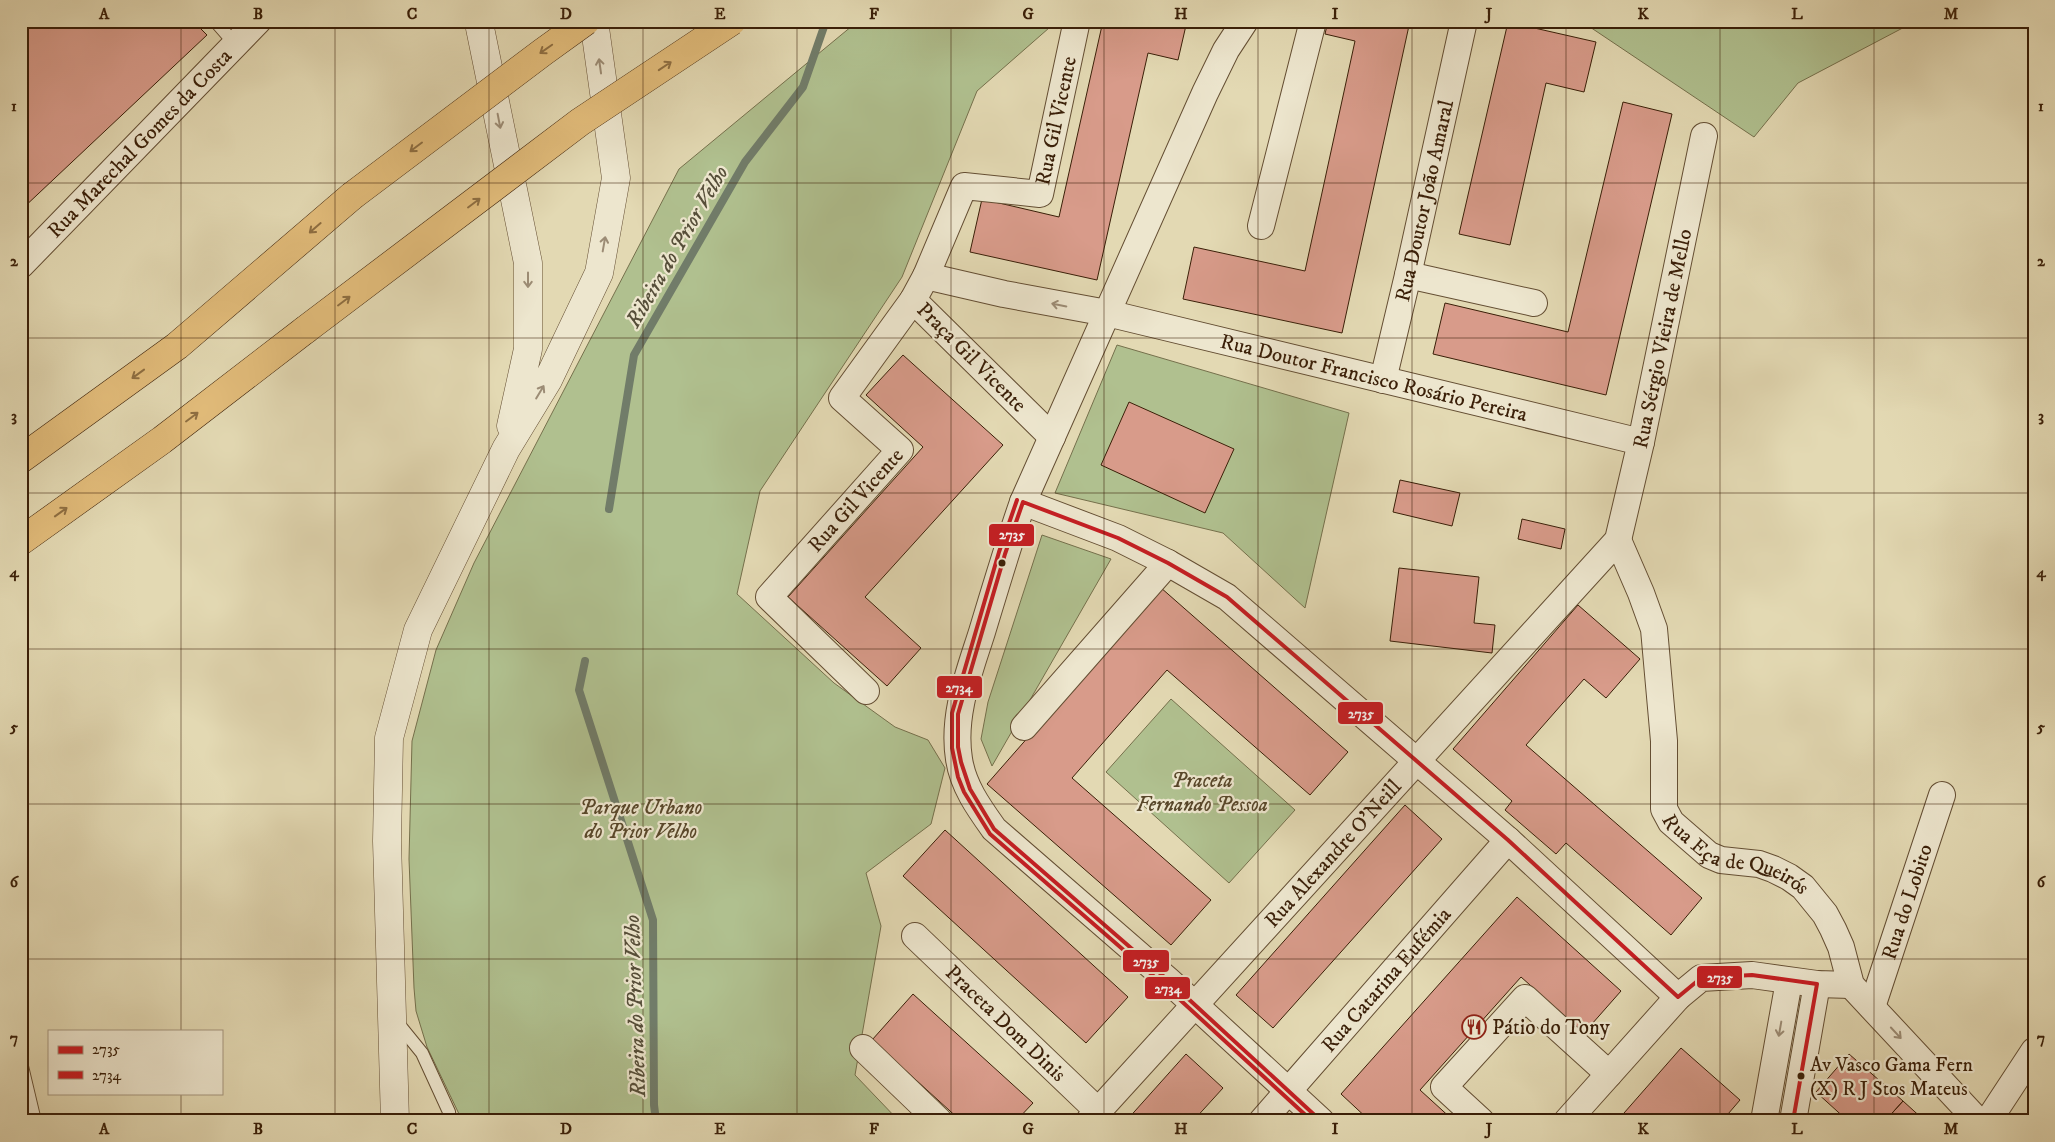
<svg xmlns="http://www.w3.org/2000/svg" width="2055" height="1142" font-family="'IM FELL DW Pica',serif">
<rect width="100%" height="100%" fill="#e3d9b3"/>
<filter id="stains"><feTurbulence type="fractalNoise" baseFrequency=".004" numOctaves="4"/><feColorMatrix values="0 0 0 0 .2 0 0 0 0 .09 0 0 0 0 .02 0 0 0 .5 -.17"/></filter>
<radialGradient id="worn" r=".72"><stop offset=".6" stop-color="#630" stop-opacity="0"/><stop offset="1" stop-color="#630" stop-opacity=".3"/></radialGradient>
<path fill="#b0c08f" stroke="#75704c" d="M 858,21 L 1057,21 L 977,91 L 902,277 L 760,491 L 737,594 L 834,683 L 895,727 L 928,740 L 945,768 L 931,824 L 866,873 L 881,926 L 855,1075 L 899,1121 L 460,1121 L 459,1114 L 427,1047 L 416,1011 L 414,988 L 409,859 L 412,741 L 436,650 L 474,563 L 679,169 Z
M 1581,21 L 1916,21 L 1798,83 L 1754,137 Z
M 1117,345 L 1349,413 L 1305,608 L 1223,533 L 1055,493 Z
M 1042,535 L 1111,559 L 992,766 L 981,739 L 988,702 Z
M 1171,699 L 1295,810 L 1229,883 L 1106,772 Z"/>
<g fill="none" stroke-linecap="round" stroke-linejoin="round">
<path stroke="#717c69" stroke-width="8" d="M 609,509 L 634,355 L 745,162 L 803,87 L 826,21
M 585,661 L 579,690 L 653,920 L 654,1105 L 656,1121"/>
</g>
<path fill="#d89b8a" stroke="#3a1f08" d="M 21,21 L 193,21 L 207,35 L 21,210 Z
M 1103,21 L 1187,21 L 1178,60 L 1148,53 L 1097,280 L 970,252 L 982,199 L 1059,217 Z
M 1328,21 L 1410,21 L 1342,333 L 1183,299 L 1194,247 L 1305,271 L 1355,41 L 1325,34 Z
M 1508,22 L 1596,42 L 1584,92 L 1546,83 L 1510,245 L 1459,234 Z
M 1623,102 L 1672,114 L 1606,395 L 1433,354 L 1445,303 L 1568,332 Z
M 903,355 L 1003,445 L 865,597 L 921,648 L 887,686 L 788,597 L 923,447 L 866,395 Z
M 1129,402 L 1234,449 L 1205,513 L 1101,465 Z
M 1400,480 L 1460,493 L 1452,526 L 1393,512 Z
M 1522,519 L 1565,529 L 1561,549 L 1518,539 Z
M 1399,568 L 1479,577 L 1474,623 L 1495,625 L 1492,653 L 1390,641 Z
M 1160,587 L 1348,752 L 1310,795 L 1167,670 L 1072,778 L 1211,900 L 1171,945 L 987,784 Z
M 1578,605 L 1640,659 L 1606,698 L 1584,679 L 1526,745 L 1702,898 L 1671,935 L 1566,843 L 1556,854 L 1505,810 L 1512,801 L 1453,749 Z
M 1405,805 L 1442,839 L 1273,1028 L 1236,995 Z
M 945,830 L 1128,997 L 1086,1043 L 903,876 Z
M 1517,897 L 1621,991 L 1584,1033 L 1521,977 L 1420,1090 L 1454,1121 L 1370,1121 L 1341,1094 Z
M 913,994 L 1033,1103 L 1016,1121 L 961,1121 L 872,1040 Z
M 1681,1048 L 1740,1100 L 1722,1121 L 1617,1121 Z
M 1186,1054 L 1223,1088 L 1193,1121 L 1126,1121 Z
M 1849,1054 L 1903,1101 L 1885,1121 L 1848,1121 L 1816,1092 Z
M 1903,1101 L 1925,1121 L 1885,1121 Z"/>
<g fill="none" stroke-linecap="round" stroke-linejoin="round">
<g stroke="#644e33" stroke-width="14">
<path id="service" d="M 215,21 L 236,45
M 396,1021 L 422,1053 L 449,1112 L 450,1121
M 21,1062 L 35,1121"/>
</g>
<g stroke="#644e33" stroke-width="28">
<g id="minor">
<path d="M 1245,21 L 1226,50 L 1205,93 L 1023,502 C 1008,545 995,589 982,632 C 969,673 952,715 959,759 C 963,786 979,808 994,829 L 1169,981 L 1321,1121"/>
<path d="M 1261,226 L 1313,21"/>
<path id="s1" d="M 21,265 L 258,21"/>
<path d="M 1408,275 L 1534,303"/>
<path id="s2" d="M 926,276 L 964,186 L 1040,194 L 1076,25"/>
<path id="s3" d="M 1383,380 L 1408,275 L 1464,21"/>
<path id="s4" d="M 1052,437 L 913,300 L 926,276 L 1004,294 L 1107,313 L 1641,442"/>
<path d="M 1023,502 L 1118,538 L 1168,563 L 1227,597 L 1508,840 L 1678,997"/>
<path id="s5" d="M 1618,540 L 1641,593 L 1654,629 L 1664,741 L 1664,809 L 1671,822 L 1709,855 L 1721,860 L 1759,864 L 1773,869 L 1789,877 L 1803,887 L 1825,914 L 1833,929 L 1841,947 L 1851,985 L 1978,1121"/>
<path id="s6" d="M 866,691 L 769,597 L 900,450 L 842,398 L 913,300"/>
<path d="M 1024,727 L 1168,563"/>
<path id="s7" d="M 915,936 L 1098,1111"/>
<path id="s8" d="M 1872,1007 L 1942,795"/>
<path d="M 863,1048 L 939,1121"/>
<path id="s9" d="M 1089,1121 L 1618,540 L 1641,442 L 1704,136"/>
<path id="s10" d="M 1262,1121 L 1508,840"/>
<path d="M 1481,1121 L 1444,1087 L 1525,998 L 1609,1074"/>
<path d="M 1567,1121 L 1678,997 L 1701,978 L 1752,975 L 1817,984 L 1851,985"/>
<path d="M 1764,1121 L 1789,981"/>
<path d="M 1793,1121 L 1817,984"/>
<path d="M 1988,1121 L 2034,1051"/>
</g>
</g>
<g stroke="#644e33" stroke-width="29">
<path id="tertiary" d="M 481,21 L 480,28 L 528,263 L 528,349 L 511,426
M 395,1121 L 387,841 L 389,738 L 418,630 L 506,449 L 548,380 L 599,273 L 616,178 L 594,21"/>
</g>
<g stroke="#3a1f08" stroke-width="29">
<path id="trunk" d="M 21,459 L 177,346 L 352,196
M 21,541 L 162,440 L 305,330"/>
</g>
<use href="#service" stroke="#ede6ce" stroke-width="12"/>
<use href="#minor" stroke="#ede6ce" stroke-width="26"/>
<use href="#tertiary" stroke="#ede6ce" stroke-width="28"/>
<use href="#trunk" stroke="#e2bc7a" stroke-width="28"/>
<g stroke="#3a1f08" stroke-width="29" stroke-linecap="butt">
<path id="trunk-bridge" d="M 352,196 L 543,52 L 586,21
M 305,330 L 580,122 L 732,21"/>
</g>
<use href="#trunk-bridge" stroke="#e2bc7a" stroke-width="28"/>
<g stroke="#ede6ce" stroke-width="8">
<path id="bus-1" d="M 1321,1121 L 1169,981 L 994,829 L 970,789 L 961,762 L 958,747 L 958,714 L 1005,554 L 1023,502 L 1118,538 L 1168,563 L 1227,597 L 1508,840 L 1678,997 L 1701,978 L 1752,975 L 1817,984 L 1793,1121"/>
</g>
<g stroke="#ede6ce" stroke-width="8">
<path id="bus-2" d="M 1017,500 L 999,552 L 952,713 L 952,748 L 958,777 L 964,792 L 990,834 L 1165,986 L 1312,1121"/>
</g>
<use href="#bus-1" stroke="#c61d23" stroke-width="4"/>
<use href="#bus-2" stroke="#c61d23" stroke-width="4"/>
</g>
<defs><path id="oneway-shaft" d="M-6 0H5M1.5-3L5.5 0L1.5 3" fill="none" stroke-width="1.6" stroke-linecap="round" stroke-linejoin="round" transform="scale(1.25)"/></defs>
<g stroke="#8e6e41">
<use href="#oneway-shaft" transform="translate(546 49) rotate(145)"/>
<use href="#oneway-shaft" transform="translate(665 66) rotate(-34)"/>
<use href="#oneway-shaft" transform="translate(416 147) rotate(143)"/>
<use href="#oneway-shaft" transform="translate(474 203) rotate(-37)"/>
<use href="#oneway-shaft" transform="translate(315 228) rotate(139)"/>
<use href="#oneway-shaft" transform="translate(344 301) rotate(-37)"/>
<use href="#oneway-shaft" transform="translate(138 374) rotate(144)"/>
<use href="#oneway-shaft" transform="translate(192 417) rotate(-37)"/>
<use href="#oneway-shaft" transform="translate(61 512) rotate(-36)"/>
</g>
<g stroke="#9c8c75">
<use href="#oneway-shaft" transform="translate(600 66) rotate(-98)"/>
<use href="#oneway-shaft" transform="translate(499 121) rotate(79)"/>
<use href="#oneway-shaft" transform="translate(604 244) rotate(-80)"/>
<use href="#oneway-shaft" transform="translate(528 280) rotate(90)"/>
<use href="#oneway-shaft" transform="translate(1059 305) rotate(-169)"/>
<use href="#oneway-shaft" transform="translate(540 392) rotate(-59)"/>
<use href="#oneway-shaft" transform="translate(1780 1029) rotate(100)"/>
<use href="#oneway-shaft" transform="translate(1896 1033) rotate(47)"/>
</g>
<path fill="none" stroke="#3a1f08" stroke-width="1" stroke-opacity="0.55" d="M 181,21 L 181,1031M 335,21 L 335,1121M 489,21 L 489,1121M 643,21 L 643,1121M 797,21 L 797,1121M 951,21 L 951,1121M 1104,21 L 1104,1121M 1258,21 L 1258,1121M 1412,21 L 1412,1121M 1566,21 L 1566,1121M 1720,21 L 1720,1121M 1874,21 L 1874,1121M 21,183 L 2034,183M 21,338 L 2034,338M 21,493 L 2034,493M 21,649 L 2034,649M 21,804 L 2034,804M 21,959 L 2034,959M 181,1093 L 181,1121"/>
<defs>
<g id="restaurant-ring" transform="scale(1.25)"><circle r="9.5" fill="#ede6ce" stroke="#8f2418" stroke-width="1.5"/><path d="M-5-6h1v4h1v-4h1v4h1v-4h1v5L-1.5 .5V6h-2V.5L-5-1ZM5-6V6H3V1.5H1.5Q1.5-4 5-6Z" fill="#8f2418"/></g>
</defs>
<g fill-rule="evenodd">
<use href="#restaurant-ring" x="1474" y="1027"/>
</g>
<g fill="#3a1f08" stroke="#ede6ce" stroke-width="2">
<circle cx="1002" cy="563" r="4.5"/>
<circle cx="1801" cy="1076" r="4.5"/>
</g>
<g text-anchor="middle" stroke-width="4.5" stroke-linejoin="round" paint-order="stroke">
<g font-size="20" fill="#3a1f08" stroke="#ede6ce" text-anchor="start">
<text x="1810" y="1071">Av Vasco Gama Fern<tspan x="1810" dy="24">(X) R J Stos Mateus</tspan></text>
</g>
<g font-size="21" fill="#3a1f08" stroke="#ede6ce">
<text dy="7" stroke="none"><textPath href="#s2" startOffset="249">Rua Gil Vicente</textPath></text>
<text dy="7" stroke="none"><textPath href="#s1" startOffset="170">Rua Marechal Gomes da Costa</textPath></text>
<text dy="7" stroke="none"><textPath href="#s3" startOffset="184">Rua Doutor João Amaral</textPath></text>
<text dy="7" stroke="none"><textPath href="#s9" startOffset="992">Rua Sérgio Vieira de Mello</textPath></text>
<text transform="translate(972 357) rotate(45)" y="7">Praça Gil Vicente</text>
<text dy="7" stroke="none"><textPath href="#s4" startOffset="682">Rua Doutor Francisco Rosário Pereira</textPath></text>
<text dy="7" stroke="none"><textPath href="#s6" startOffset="265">Rua Gil Vicente</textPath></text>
<text dy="7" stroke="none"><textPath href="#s9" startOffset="362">Rua Alexandre O'Neill</textPath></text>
<text dy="7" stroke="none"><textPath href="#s5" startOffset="366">Rua Eça de Queirós</textPath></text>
<text dy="7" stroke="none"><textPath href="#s8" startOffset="111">Rua do Lobito</textPath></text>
<text dy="7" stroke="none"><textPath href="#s10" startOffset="188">Rua Catarina Eufémia</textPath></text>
<text dy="7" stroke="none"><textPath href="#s7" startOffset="126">Praceta Dom Dinis</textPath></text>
</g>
<g font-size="21" font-style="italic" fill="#58472a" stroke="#ede6ce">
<text x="1202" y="787">Praceta<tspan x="1202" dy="24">Fernando Pessoa</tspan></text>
<text x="641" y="814">Parque Urbano<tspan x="641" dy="24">do Prior Velho</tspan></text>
</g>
<g font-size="21" fill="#3a1f08" stroke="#ede6ce" text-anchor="start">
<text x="1492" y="1034">Pátio do Tony</text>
</g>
<g font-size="22" font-style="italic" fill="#564e39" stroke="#ede6ce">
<text transform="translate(676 246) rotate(-60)" y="8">Ribeira do Prior Velho</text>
<text transform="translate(634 1006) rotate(-92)" y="8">Ribeira do Prior Velho</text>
</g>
</g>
<g stroke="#ede6ce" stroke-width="2">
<rect x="988" y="523" width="47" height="24" rx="5" fill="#c61d23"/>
<rect x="936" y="675" width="47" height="24" rx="5" fill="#c61d23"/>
<rect x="1337" y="701" width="47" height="24" rx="5" fill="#c61d23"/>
<rect x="1122" y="949" width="48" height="24" rx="5" fill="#c61d23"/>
<rect x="1696" y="965" width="47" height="24" rx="5" fill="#c61d23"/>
<rect x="1144" y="976" width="47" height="24" rx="5" fill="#c61d23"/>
</g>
<g font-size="14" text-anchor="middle" font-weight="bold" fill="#fff">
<text x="1012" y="539">2735</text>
<text x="959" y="692">2734</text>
<text x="1361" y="718">2735</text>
<text x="1146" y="966">2735</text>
<text x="1720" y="982">2735</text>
<text x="1168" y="993">2734</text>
</g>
<rect width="2055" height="1142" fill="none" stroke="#e3d9b3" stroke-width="55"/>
<rect x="48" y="1030" width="175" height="65" fill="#ede6ce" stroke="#a5967f"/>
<rect x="58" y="1046" width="25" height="8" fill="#c61d23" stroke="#a5967f"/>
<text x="92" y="1054" font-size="15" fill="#3a1f08">2735</text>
<rect x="58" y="1071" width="25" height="8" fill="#c61d23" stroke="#a5967f"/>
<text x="92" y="1080" font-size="15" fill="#3a1f08">2734</text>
<rect x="28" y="28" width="2000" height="1086" fill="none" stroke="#3a1f08" stroke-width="2"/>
<g font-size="16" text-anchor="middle" font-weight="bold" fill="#3a1f08">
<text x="104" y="19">A</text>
<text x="258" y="19">B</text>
<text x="412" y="19">C</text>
<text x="566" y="19">D</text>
<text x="720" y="19">E</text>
<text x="874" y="19">F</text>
<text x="1028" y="19">G</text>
<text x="1181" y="19">H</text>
<text x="1335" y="19">I</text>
<text x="1489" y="19">J</text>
<text x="1643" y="19">K</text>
<text x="1797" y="19">L</text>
<text x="1951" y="19">M</text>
<text x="14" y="111">1</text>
<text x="2041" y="111">1</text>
<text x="14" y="266">2</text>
<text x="2041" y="266">2</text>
<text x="14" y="421">3</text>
<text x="2041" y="421">3</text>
<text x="14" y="577">4</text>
<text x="2041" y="577">4</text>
<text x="14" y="732">5</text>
<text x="2041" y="732">5</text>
<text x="14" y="887">6</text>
<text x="2041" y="887">6</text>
<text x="14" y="1043">7</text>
<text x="2041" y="1043">7</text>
<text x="104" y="1134">A</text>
<text x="258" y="1134">B</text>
<text x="412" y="1134">C</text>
<text x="566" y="1134">D</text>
<text x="720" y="1134">E</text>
<text x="874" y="1134">F</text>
<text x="1028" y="1134">G</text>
<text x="1181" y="1134">H</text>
<text x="1335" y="1134">I</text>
<text x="1489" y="1134">J</text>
<text x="1643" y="1134">K</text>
<text x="1797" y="1134">L</text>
<text x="1951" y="1134">M</text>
</g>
<rect width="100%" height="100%" filter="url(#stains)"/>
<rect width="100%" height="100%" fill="url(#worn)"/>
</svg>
